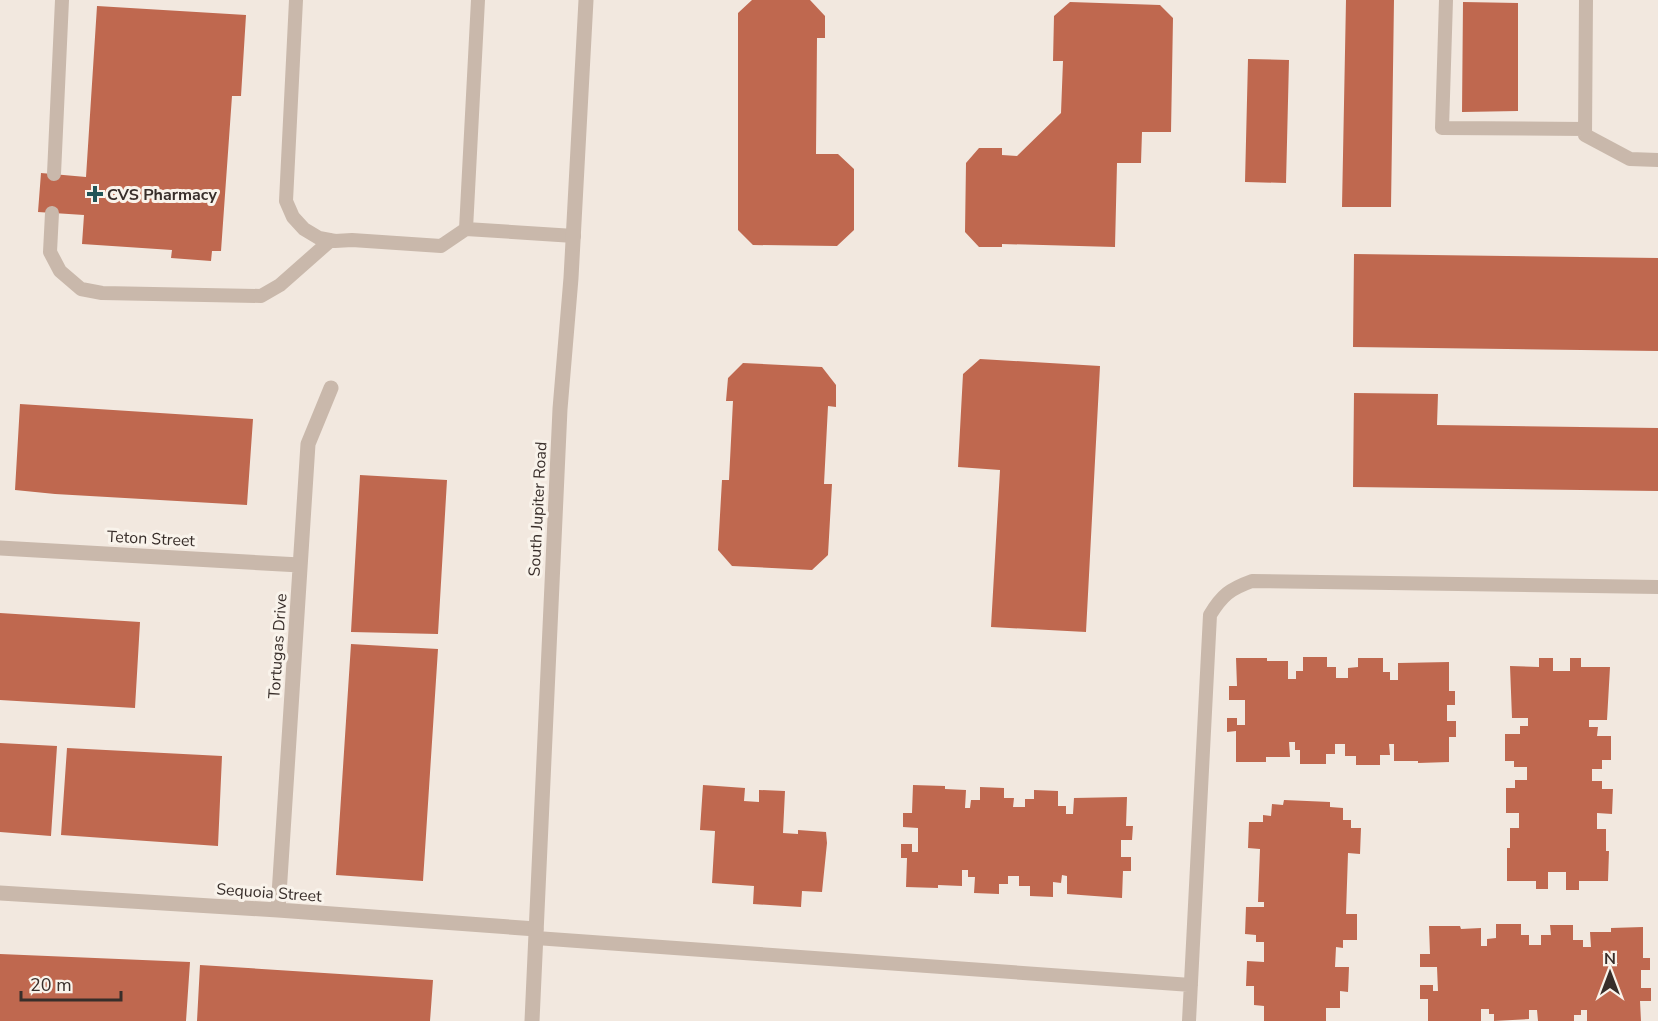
<svg xmlns="http://www.w3.org/2000/svg" width="1658" height="1021" font-family="'Nunito Sans',sans-serif">
<rect width="100%" height="100%" fill="#f2e8df"/>
<path fill="#bf684f" d="M 752,0 L 810,0 L 825,16 L 825,38 L 817,38 L 816,154 L 838,154 L 854,169 L 854,230 L 837,246 L 753,245 L 738,230 L 738,13 Z
M 1346,0 L 1394,0 L 1391,207 L 1342,207 Z
M 1070,2 L 1160,5 L 1173,18 L 1171,132 L 1142,132 L 1141,163 L 1117,163 L 1115,247 L 1002,244 L 1002,247 L 979,247 L 965,232 L 966,163 L 979,148 L 1002,148 L 1002,155 L 1017,156 L 1061,113 L 1063,61 L 1053,61 L 1054,16 Z
M 1463,2 L 1518,3 L 1518,111 L 1462,112 Z
M 97,6 L 246,15 L 241,96 L 232,96 L 221,251 L 212,251 L 211,261 L 171,258 L 172,250 L 82,244 L 84,215 L 38,212 L 41,173 L 86,177 Z
M 1248,59 L 1289,60 L 1286,183 L 1245,182 Z
M 1354,254 L 1658,258 L 1658,351 L 1353,347 Z
M 980,359 L 1100,366 L 1086,632 L 991,627 L 1000,470 L 958,467 L 963,374 Z
M 743,363 L 822,367 L 836,385 L 836,407 L 828,406 L 824,484 L 832,484 L 828,555 L 812,570 L 732,566 L 718,550 L 722,480 L 729,480 L 733,401 L 726,401 L 728,378 Z
M 1354,393 L 1438,394 L 1437,425 L 1658,428 L 1658,491 L 1353,487 Z
M 20,404 L 253,419 L 247,505 L 55,494 L 15,490 Z
M 360,475 L 447,480 L 438,634 L 351,632 Z
M 0,613 L 140,622 L 135,708 L 0,700 Z
M 351,644 L 438,649 L 423,881 L 336,875 Z
M 1303,657 L 1327,657 L 1327,667 L 1336,667 L 1336,678 L 1348,678 L 1348,668 L 1358,667 L 1358,658 L 1383,658 L 1383,672 L 1390,672 L 1390,680 L 1398,680 L 1398,663 L 1449,662 L 1449,691 L 1455,691 L 1455,705 L 1447,705 L 1447,721 L 1456,721 L 1456,737 L 1449,737 L 1449,762 L 1418,763 L 1418,761 L 1394,761 L 1394,744 L 1389,744 L 1390,755 L 1380,755 L 1380,765 L 1356,765 L 1356,756 L 1345,756 L 1345,744 L 1335,744 L 1335,754 L 1326,754 L 1326,764 L 1300,764 L 1300,750 L 1295,750 L 1295,742 L 1289,742 L 1290,757 L 1266,757 L 1266,762 L 1236,762 L 1236,731 L 1227,732 L 1227,718 L 1237,718 L 1237,725 L 1245,725 L 1245,700 L 1229,700 L 1229,686 L 1237,686 L 1236,658 L 1267,658 L 1267,661 L 1288,661 L 1288,679 L 1296,679 L 1296,671 L 1303,671 Z
M 1539,658 L 1553,658 L 1553,671 L 1570,671 L 1570,658 L 1581,658 L 1581,667 L 1610,667 L 1607,720 L 1589,720 L 1589,727 L 1598,727 L 1597,736 L 1611,736 L 1611,760 L 1602,760 L 1602,769 L 1592,769 L 1592,781 L 1602,781 L 1602,789 L 1613,789 L 1612,814 L 1597,813 L 1597,829 L 1606,829 L 1606,851 L 1609,851 L 1608,881 L 1579,881 L 1579,890 L 1566,890 L 1566,872 L 1548,872 L 1548,889 L 1536,889 L 1536,881 L 1507,881 L 1507,848 L 1510,848 L 1510,828 L 1519,828 L 1519,813 L 1506,813 L 1506,788 L 1515,788 L 1515,780 L 1527,780 L 1527,767 L 1514,767 L 1514,761 L 1505,761 L 1505,734 L 1520,734 L 1520,726 L 1528,726 L 1528,718 L 1512,718 L 1510,666 L 1539,667 Z
M 0,743 L 57,746 L 51,836 L 0,832 Z
M 67,748 L 222,756 L 218,846 L 61,835 Z
M 703,785 L 745,788 L 744,801 L 759,802 L 759,790 L 785,791 L 783,833 L 798,834 L 798,830 L 826,832 L 827,843 L 822,892 L 802,891 L 801,907 L 753,904 L 754,886 L 712,883 L 715,831 L 700,830 Z
M 913,785 L 945,786 L 945,789 L 966,790 L 965,808 L 970,808 L 971,800 L 980,800 L 980,787 L 1004,788 L 1004,798 L 1014,798 L 1013,807 L 1025,807 L 1025,799 L 1034,799 L 1034,790 L 1058,791 L 1058,806 L 1066,806 L 1066,814 L 1073,814 L 1074,798 L 1127,797 L 1126,826 L 1133,826 L 1132,840 L 1121,840 L 1121,857 L 1131,857 L 1131,871 L 1123,871 L 1122,898 L 1067,894 L 1067,876 L 1062,875 L 1061,883 L 1053,882 L 1053,897 L 1030,896 L 1030,886 L 1019,886 L 1019,876 L 1008,876 L 1008,884 L 999,884 L 999,894 L 974,893 L 975,877 L 968,877 L 968,870 L 962,870 L 962,886 L 938,885 L 938,888 L 906,887 L 907,858 L 901,858 L 901,844 L 912,844 L 912,852 L 918,852 L 918,828 L 903,827 L 903,813 L 912,813 Z
M 1284,800 L 1330,802 L 1330,807 L 1343,808 L 1343,820 L 1351,820 L 1351,828 L 1361,828 L 1360,854 L 1348,853 L 1346,914 L 1357,914 L 1357,940 L 1343,940 L 1343,948 L 1336,947 L 1335,967 L 1349,967 L 1348,992 L 1340,991 L 1340,1008 L 1326,1008 L 1326,1021 L 1264,1021 L 1264,1006 L 1254,1005 L 1254,986 L 1246,986 L 1247,961 L 1264,962 L 1264,942 L 1256,942 L 1256,935 L 1245,934 L 1246,907 L 1264,907 L 1264,902 L 1258,902 L 1260,849 L 1248,848 L 1249,822 L 1263,822 L 1263,815 L 1271,816 L 1272,804 L 1283,805 Z
M 1496,924 L 1521,924 L 1521,935 L 1529,935 L 1529,945 L 1541,945 L 1541,935 L 1551,935 L 1550,925 L 1573,925 L 1573,940 L 1583,940 L 1583,947 L 1591,947 L 1590,932 L 1611,932 L 1611,928 L 1643,927 L 1643,958 L 1650,958 L 1650,970 L 1641,970 L 1641,988 L 1651,988 L 1651,1001 L 1640,1001 L 1641,1021 L 1587,1021 L 1587,1010 L 1581,1010 L 1581,1015 L 1574,1015 L 1574,1021 L 1538,1021 L 1537,1010 L 1529,1010 L 1529,1019 L 1494,1021 L 1494,1014 L 1489,1014 L 1489,1009 L 1481,1009 L 1481,1021 L 1428,1021 L 1428,999 L 1420,999 L 1420,985 L 1433,985 L 1433,991 L 1438,991 L 1437,967 L 1420,967 L 1420,954 L 1430,954 L 1429,926 L 1460,926 L 1461,929 L 1481,928 L 1481,946 L 1487,946 L 1487,939 L 1496,938 Z
M 0,954 L 190,962 L 186,1021 L 0,1021 Z
M 200,965 L 433,980 L 430,1021 L 197,1021 Z"/>
<g fill="none" stroke-linecap="round" stroke-linejoin="round">
<path stroke="#c9b8ab" stroke-width="14" d="M 296,0 L 286,201 L 293,217 L 304,229 L 319,238 L 335,241 L 352,240 L 441,246 L 466,229 L 574,236
M 1446,0 L 1442,128 L 1585,129
M 1586,0 L 1585,135 L 1630,159 L 1658,160
M 54,174 L 62,0
M 52,213 L 50,252 L 60,271 L 81,289 L 102,293 L 261,296 L 280,285 L 331,240
M 466,229 L 478,0
M 536,938 L 1191,985
M 1189,1021 L 1210,615 C 1222,595 1230,589 1252,581 L 1658,587"/>
<path stroke="#c9b8ab" stroke-width="15" d="M 0,548 L 300,565
M 0,893 L 278,910 L 536,929
M 278,910 L 308,444 L 331,388"/>
<path stroke="#c9b8ab" stroke-width="15" d="M 532,1021 L 560,409 L 571,278 L 586,0"/>
</g>
<path fill="#215557" stroke="#f9f3eb" stroke-width="2" d="M92 185h6v6h6v6h-6v6h-6v-6h-6v-6h6z"/>
<g text-anchor="middle" stroke-width="6" stroke-linejoin="round" paint-order="stroke">
<g font-size="16" font-weight="bold" fill="#382e2a" stroke="#f9f3eb" text-anchor="start">
<text x="107" y="200">CVS Pharmacy</text>
</g>
<g font-size="16" fill="#382e2a" stroke="#f9f3eb">
<text transform="translate(537 509) rotate(-87)" y="6">South Jupiter Road</text>
<text transform="translate(151 538) rotate(3)" y="6">Teton Street</text>
<text transform="translate(277 646) rotate(-86)" y="6">Tortugas Drive</text>
<text transform="translate(269 892) rotate(4)" y="6">Sequoia Street</text>
</g>
</g>
<g transform="translate(1610 973)" stroke="#f9f3eb" stroke-width="4.5" paint-order="stroke">
<path d="M0-4.5L10 22L0 15L-10 22Z" fill="#382e2a"/>
<text y="-9" font-size="16" font-weight="bold" text-anchor="middle" fill="#382e2a">N</text>
</g>
<path d="M21 991v9h100v-9" fill="none" stroke="#382e2a" stroke-width="3"/>
<text x="30" y="991" font-size="18" fill="#382e2a" stroke="#f9f3eb" stroke-width="4.5" paint-order="stroke">20 m</text>
</svg>
